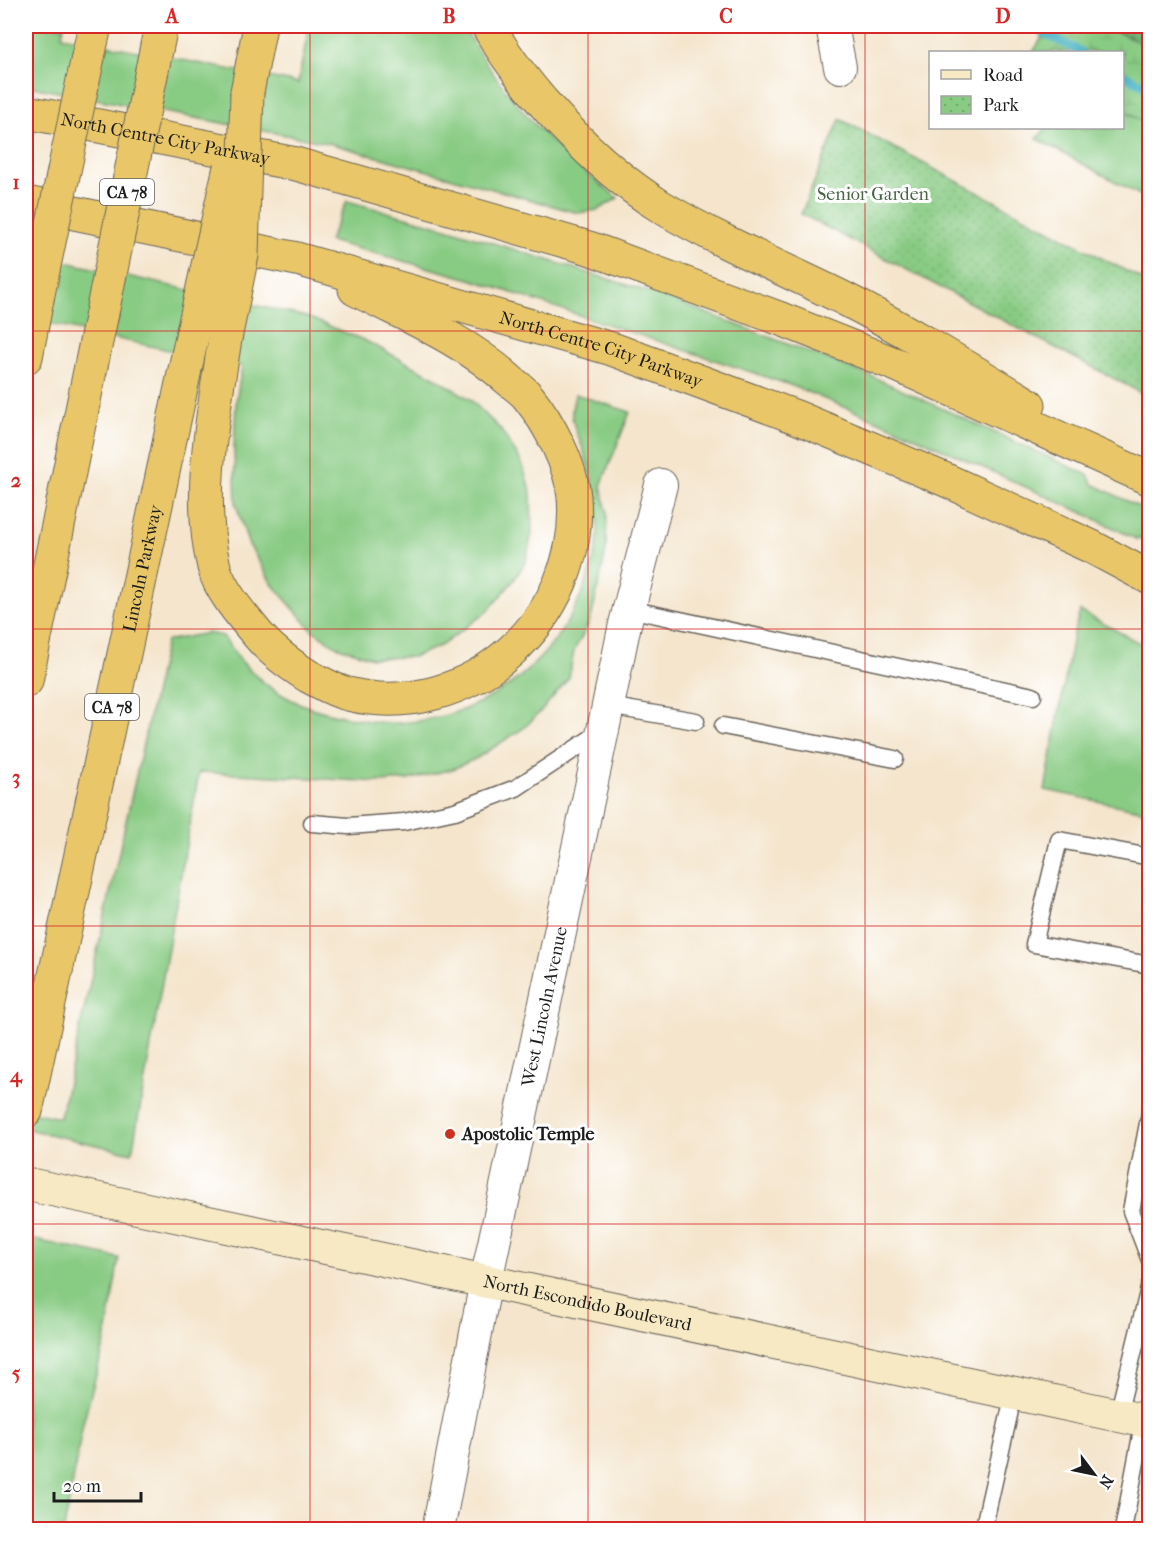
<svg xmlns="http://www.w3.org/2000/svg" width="1175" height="1555" font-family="'IM FELL French Canon',serif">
<defs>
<pattern id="forest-firs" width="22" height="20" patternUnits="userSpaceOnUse" patternTransform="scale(1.5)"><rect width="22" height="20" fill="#6eaf71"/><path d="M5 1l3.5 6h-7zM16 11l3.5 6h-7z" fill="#5a8e5c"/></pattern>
<pattern id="wetland-marsh" width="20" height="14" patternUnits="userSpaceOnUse" patternTransform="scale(1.5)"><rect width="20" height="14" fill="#88cb83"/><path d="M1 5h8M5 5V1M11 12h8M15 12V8" fill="none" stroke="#75ae71"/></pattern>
<pattern id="park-dots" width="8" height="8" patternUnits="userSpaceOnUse" patternTransform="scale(1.5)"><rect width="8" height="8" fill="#88cb83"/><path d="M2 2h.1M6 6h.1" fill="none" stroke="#75ae71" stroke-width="1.8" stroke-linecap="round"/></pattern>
</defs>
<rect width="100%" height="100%" fill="#fff"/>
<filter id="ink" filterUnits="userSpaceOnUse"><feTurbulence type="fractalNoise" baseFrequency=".0167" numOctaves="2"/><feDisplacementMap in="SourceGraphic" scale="12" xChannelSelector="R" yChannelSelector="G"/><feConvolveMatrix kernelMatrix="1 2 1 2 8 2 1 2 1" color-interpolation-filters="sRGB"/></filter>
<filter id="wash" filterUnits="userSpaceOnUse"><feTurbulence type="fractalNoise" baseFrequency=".008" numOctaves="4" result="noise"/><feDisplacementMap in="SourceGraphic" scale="24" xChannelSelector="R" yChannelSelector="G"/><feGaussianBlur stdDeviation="1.35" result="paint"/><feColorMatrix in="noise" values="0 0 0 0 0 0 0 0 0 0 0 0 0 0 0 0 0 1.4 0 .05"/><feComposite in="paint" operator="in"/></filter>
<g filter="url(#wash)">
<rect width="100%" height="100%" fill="#f4e5cc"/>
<path fill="#88cb83" stroke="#527450" stroke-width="1.5" d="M 26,26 L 64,26 L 62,36 L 298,83 L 309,26 L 463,26 C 504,98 552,148 618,198 L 598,210 L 578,213 L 328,143 L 26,86 Z
M 1123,110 L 1149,125 L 1149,200 L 1037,139 L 1046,128 L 1122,128 Z
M 347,201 L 446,228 L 659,295 L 871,376 L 1088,475 L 1093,484 L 1149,512 L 1149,544 L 1139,538 L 1138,540 L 1083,513 L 896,428 L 790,385 L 470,279 L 329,241 Z
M 26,257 L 66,262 L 307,317 L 366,341 L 436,378 L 470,399 L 500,429 L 521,461 L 531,492 L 532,533 L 526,561 L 514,580 L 488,611 L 442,645 L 413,657 L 372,658 L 336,646 L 312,630 L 272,584 L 248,543 L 236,504 L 234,450 L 236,401 L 242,366 L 26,319 Z
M 575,394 L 630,412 L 601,486 L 607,511 L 606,551 L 591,619 L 574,651 L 569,678 L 542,710 L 524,728 L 477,758 L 453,769 L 408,780 L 380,782 L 199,772 L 132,1153 L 26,1129 L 26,1111 L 60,1118 L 166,641 L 208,633 L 223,636 C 253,684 291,707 347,717 C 363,720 380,724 397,723 C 496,718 569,652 594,558 C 603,524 595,487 585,455 C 582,443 573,429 572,416 C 571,409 574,401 575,394 Z
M 1080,611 L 1149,648 L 1149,812 L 1045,790 L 1073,635 Z
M 26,1238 L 119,1258 L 105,1342 L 83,1423 L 64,1529 L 26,1529 L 26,1276 L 30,1257 L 26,1256 Z"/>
<path fill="url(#forest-firs)" stroke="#456646" stroke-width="1.5" d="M 1121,26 L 1149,26 L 1149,48 L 1112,29 Z"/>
<path fill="url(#wetland-marsh)" stroke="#527450" stroke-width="1.5" d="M 1049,26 L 1105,26 L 1149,47 L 1149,126 L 1123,110 L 1122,52 L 1033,52 Z"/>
<path fill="url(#park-dots)" stroke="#527450" stroke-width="1.5" d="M 840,119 L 1149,283 L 1149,397 L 801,214 Z"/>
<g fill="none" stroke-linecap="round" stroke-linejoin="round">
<path stroke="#48b3c5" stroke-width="9" d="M 1034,26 L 1044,33 L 1081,52
M 1122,74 L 1150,88"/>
</g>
</g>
<g filter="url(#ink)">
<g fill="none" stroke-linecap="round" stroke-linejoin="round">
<g stroke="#68625a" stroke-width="19">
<path id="lane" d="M 629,609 L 1033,696
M 608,706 L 696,721
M 723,726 L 895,759
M 312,823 L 348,826 L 404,822 L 455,811 L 516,788 L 602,731
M 1150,857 L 1059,840 L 1034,944 L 1150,965
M 1150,1113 L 1131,1211 L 1150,1260
M 1118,1415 L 1150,1284
M 983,1530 L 1014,1393
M 1123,1530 L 1144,1420"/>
</g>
<g stroke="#68625a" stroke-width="34">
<g id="street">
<path d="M 832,26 L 840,67"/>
<path id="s1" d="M 438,1530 L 486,1281 L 603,730 L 625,624 L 661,485"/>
</g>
</g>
<g stroke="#68625a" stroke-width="35">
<g id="secondary">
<path id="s2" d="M 26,1184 L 1150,1422"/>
</g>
</g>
<g stroke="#68625a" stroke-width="35">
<g id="highway">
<path d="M 488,26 C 525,91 596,166 660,206 C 718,241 782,268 843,298 C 906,330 968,368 1029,405"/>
<path d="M 88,57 L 95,26"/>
<path d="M 152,70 L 161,26"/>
<path d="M 247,92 L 260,26"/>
<path id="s3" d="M 26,112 L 296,164 L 589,248 L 781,319 L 897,365 L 1150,479"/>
<path id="s4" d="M 26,203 L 297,259 L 612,349 L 796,417 L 946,480 L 1092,547 L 1150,578"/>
<path d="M 225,339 C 214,411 196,495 214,567 C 219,589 243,617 258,635 C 272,652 289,664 308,676 C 320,682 334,691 348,694 C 468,724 584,618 574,497 C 571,465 549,423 529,398 C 524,391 516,386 509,380 C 465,340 407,316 355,289"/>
<path d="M 26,357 L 37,299"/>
<path d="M 26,681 L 102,313"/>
<path id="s5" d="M 26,1111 L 193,332"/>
</g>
</g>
<use href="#lane" stroke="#fff" stroke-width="16"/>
<use href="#street" stroke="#fff" stroke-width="32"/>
<use href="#secondary" stroke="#f6e9c3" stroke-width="33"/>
<use href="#highway" stroke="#e9c769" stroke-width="33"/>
<g stroke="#68625a" stroke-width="35" stroke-linecap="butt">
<path id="highway-bridge" d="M 37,299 L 88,57
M 102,313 L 152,70
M 193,332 L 230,167
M 225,339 L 242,255 L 247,92"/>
</g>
<use href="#highway-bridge" stroke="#e9c769" stroke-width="33"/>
</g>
</g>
<path fill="none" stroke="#d62828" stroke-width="1.5" stroke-opacity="0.55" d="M 310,26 L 310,1530M 588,26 L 588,1530M 865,26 L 865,1530M 26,331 L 1150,331M 26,629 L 1150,629M 26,926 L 1150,926M 26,1224 L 1150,1224"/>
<circle fill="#c8321e" stroke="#fff" stroke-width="2" cx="450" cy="1134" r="6"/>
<g text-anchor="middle" stroke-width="6" stroke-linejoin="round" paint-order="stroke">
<g fill="#fff" stroke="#606060" stroke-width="1.5">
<rect x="100" y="179" width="54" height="26" rx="4.5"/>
<rect x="85" y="694" width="54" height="26" rx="4.5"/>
</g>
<g font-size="16" font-weight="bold" fill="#1c1c1c">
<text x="127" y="198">CA 78</text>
<text x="112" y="713">CA 78</text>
</g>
<g font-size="18" fill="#1c1c1c" stroke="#fff">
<text dy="6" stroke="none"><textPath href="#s3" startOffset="142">North Centre City Parkway</textPath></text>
<text dy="6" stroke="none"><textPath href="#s4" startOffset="594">North Centre City Parkway</textPath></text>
<text dy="6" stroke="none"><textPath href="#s5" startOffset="555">Lincoln Parkway</textPath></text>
<text dy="6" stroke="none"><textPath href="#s1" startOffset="534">West Lincoln Avenue</textPath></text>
<text dy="6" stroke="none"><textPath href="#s2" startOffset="574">North Escondido Boulevard</textPath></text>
</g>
<g font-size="18" fill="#476245" stroke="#fff">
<text x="873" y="200">Senior Garden</text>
</g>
<g font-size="18" font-weight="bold" fill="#1c1c1c" stroke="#fff" text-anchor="start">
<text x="462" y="1140">Apostolic Temple</text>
</g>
</g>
<rect width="1175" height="1555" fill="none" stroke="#fff" stroke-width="66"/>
<rect x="929" y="51" width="195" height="78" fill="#ffffff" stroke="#a4a4a4" stroke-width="1.5"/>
<rect x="941" y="70" width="30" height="9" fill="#f6e9c3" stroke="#a4a4a4" stroke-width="1.5"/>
<text x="983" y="81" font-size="18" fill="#1c1c1c">Road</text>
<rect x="941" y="96" width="30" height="18" fill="url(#park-dots)" stroke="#a4a4a4" stroke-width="1.5"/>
<text x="983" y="111" font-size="18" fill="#1c1c1c">Park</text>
<g transform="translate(1094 1474) rotate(122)" stroke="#ffffff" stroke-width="4.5" paint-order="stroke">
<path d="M0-4.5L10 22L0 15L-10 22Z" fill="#1c1c1c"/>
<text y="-9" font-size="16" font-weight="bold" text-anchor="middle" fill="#1c1c1c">N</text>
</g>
<path d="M54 1492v9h87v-9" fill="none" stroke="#1c1c1c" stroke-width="3"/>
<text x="63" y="1492" font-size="18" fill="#1c1c1c" stroke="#ffffff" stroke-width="4.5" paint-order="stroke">20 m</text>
<rect x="33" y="33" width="1109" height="1489" fill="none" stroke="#d62828" stroke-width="2"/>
<g font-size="20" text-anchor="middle" font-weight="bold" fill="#d62828">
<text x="172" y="23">A</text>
<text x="449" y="23">B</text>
<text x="726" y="23">C</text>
<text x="1003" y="23">D</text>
<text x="16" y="189">1</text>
<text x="16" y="487">2</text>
<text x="16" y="784">3</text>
<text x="16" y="1082">4</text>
<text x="16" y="1380">5</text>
</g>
</svg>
